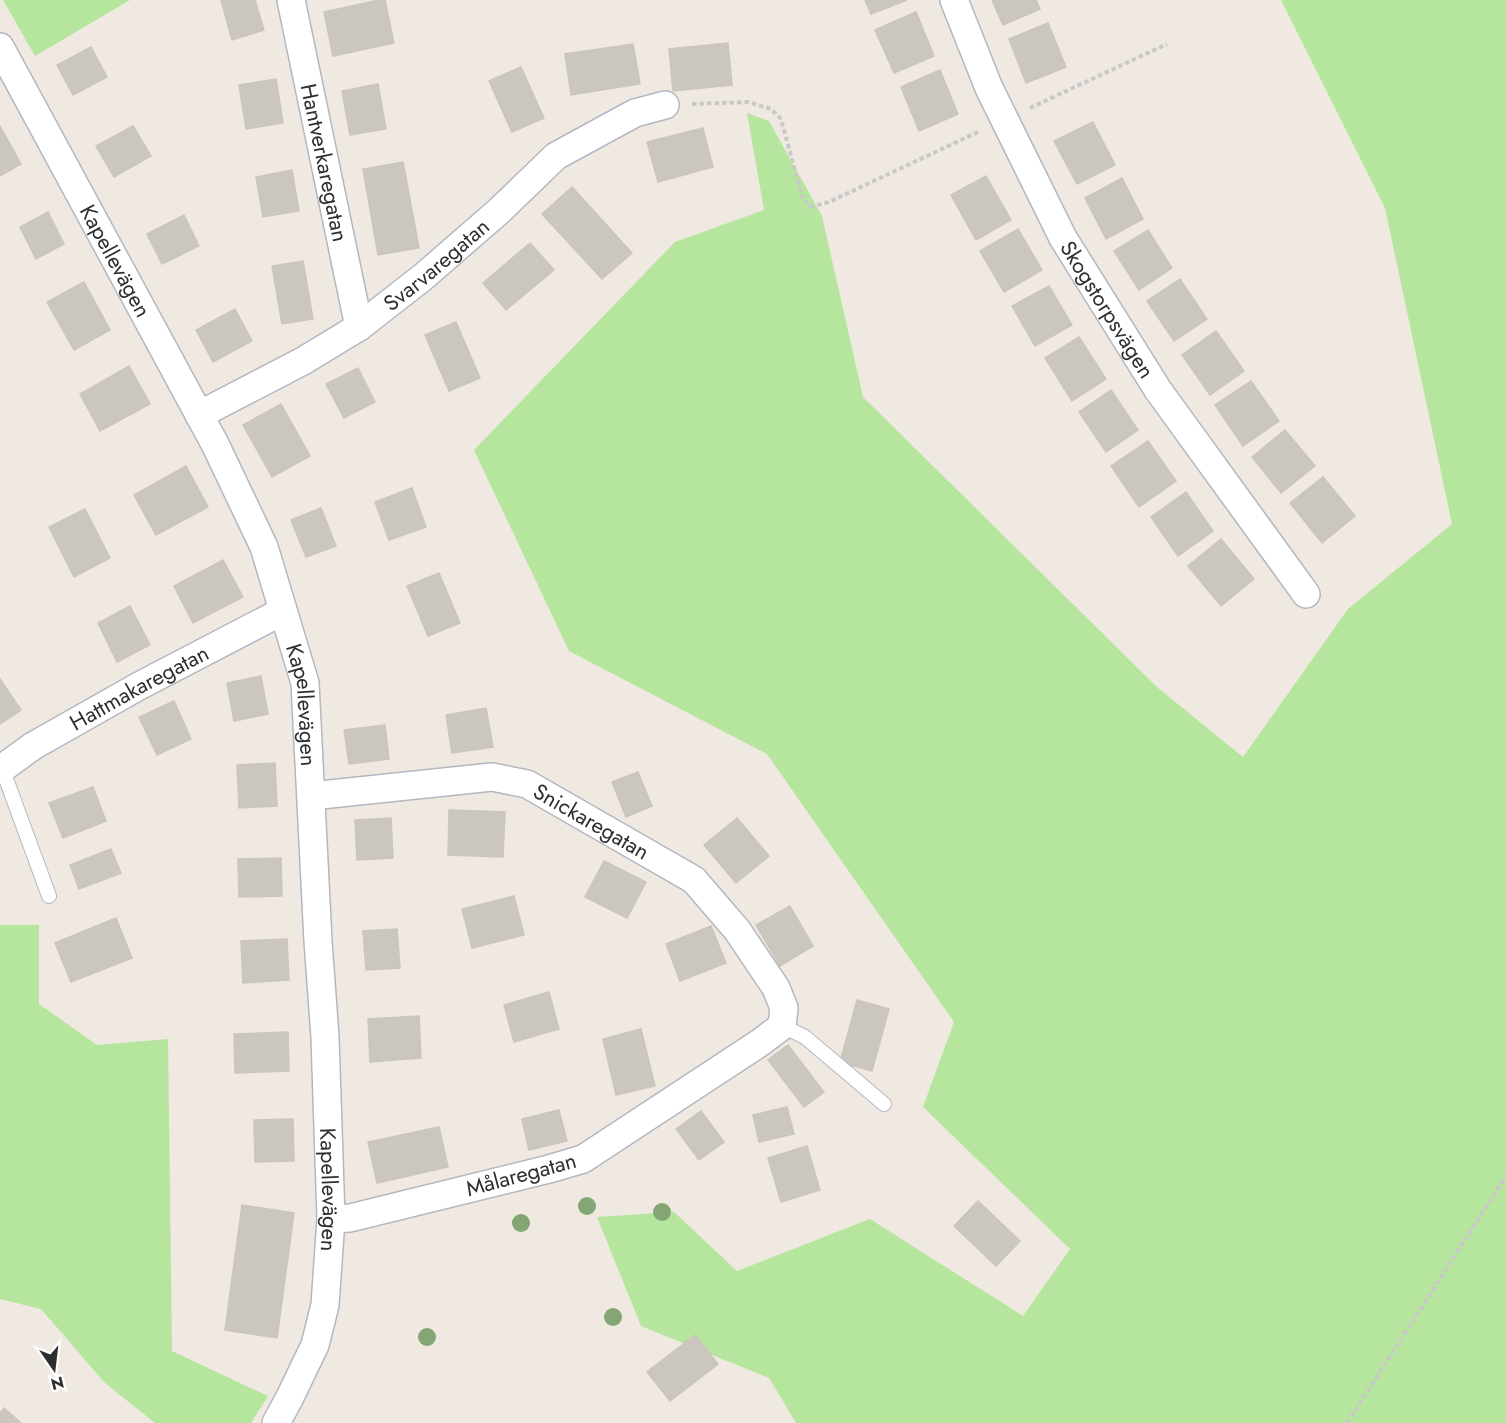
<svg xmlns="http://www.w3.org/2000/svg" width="1506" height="1423" font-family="Jost,sans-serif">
<rect width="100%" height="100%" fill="#efe9e1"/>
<path fill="#b6e59e" d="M 3,0 L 130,0 L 35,56 Z
M 1281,0 L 1506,0 L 1506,1423 L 796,1423 L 769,1378 L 641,1326 L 597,1217 L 674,1212 L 737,1271 L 870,1219 L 1023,1316 L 1070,1249 L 923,1107 L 954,1022 L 767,754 L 569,651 L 474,450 L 675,242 L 764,210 L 747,113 L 769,121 L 822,216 L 863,397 L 1158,688 L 1243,757 L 1348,609 L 1452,524 L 1385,208 Z
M 0,925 L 39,925 L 39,1004 L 97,1045 L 168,1039 L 172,1351 L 268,1396 L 251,1423 L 155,1423 L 105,1383 L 41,1309 L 0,1299 Z"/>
<path fill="#cbc7bf" stroke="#cbc5ba" stroke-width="1.5" d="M 221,0 L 255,0 L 264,30 L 232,40 Z
M 379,0 L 385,0 L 394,43 L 333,56 L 324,12 Z
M 865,0 L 907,0 L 871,14 Z
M 992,0 L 1036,0 L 1040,9 L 1003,25 Z
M 916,12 L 934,56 L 894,73 L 875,30 Z
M 1048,23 L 1066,67 L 1026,83 L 1009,39 Z
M 728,43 L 732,85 L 673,91 L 669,49 Z
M 633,44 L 640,84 L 571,95 L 565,54 Z
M 91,47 L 107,77 L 73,95 L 57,65 Z
M 521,67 L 544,118 L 512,132 L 489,81 Z
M 940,70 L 958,114 L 919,131 L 901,87 Z
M 276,79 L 283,123 L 246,129 L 239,85 Z
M 378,84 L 386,129 L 350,135 L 342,91 Z
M 1093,122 L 1115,165 L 1077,184 L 1054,141 Z
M 0,126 L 21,164 L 0,176 Z
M 133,126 L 151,156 L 114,177 L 96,146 Z
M 703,128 L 713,167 L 658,182 L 647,142 Z
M 403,162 L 419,248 L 378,255 L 363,169 Z
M 292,170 L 299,211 L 263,217 L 256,177 Z
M 986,176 L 1011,220 L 976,240 L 951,195 Z
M 1122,178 L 1143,219 L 1106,239 L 1085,198 Z
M 572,187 L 632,253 L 602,279 L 542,214 Z
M 48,212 L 64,244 L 36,259 L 20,227 Z
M 184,215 L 199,246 L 162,264 L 147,234 Z
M 1018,229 L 1042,270 L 1004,292 L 980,251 Z
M 1148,230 L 1172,268 L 1139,290 L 1114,251 Z
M 530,243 L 554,270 L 506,310 L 483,283 Z
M 303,261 L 313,319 L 282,324 L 272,266 Z
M 1180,279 L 1207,319 L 1174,341 L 1147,301 Z
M 84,282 L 110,330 L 74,350 L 47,302 Z
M 1049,286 L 1072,325 L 1035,346 L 1012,306 Z
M 235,309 L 252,341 L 213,362 L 196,330 Z
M 456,322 L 480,378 L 449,391 L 425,335 Z
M 1216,331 L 1244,371 L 1210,395 L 1182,355 Z
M 1079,337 L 1106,379 L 1072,401 L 1045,358 Z
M 129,366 L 150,404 L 100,431 L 80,394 Z
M 358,368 L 375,402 L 344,418 L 326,384 Z
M 1251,381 L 1279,421 L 1243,446 L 1215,405 Z
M 1111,390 L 1138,430 L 1106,452 L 1079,412 Z
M 281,404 L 310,456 L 272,477 L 243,425 Z
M 1285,430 L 1315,466 L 1281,493 L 1252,457 Z
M 1148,441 L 1176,481 L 1139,507 L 1111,466 Z
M 186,466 L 208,507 L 156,535 L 134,495 Z
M 1323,477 L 1355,516 L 1322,543 L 1290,503 Z
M 412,488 L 426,527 L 389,540 L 375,502 Z
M 1186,492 L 1213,531 L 1178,556 L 1151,517 Z
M 321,508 L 336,546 L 306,557 L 291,520 Z
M 85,509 L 110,558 L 74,577 L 49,527 Z
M 1221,539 L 1254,579 L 1221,606 L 1188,566 Z
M 223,560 L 243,597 L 193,623 L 174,586 Z
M 439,573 L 460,623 L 428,636 L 407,586 Z
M 130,606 L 150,645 L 117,662 L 98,623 Z
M 261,676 L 268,714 L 234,721 L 227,683 Z
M 0,679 L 21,710 L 0,724 Z
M 174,701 L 191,739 L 157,755 L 139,717 Z
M 486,708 L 493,747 L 452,753 L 446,715 Z
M 385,725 L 389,759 L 349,764 L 344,730 Z
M 275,763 L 277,806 L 239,808 L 237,765 Z
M 638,772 L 652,806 L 626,817 L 612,782 Z
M 93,787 L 106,821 L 63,838 L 49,803 Z
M 449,810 L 505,812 L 503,857 L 448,855 Z
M 391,818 L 393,858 L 357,860 L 355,820 Z
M 737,818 L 769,856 L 736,883 L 704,845 Z
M 111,849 L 121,873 L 79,889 L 70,865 Z
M 281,858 L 282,896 L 239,897 L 238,859 Z
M 604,861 L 646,882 L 627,918 L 585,897 Z
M 514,896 L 524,935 L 472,948 L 462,909 Z
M 790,906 L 813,946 L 780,966 L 756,925 Z
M 116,918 L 132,958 L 71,982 L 55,943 Z
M 711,926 L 726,963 L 680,981 L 666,944 Z
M 397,929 L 400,968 L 366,970 L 363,931 Z
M 287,939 L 289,980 L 243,983 L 241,941 Z
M 549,992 L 559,1029 L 514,1042 L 504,1005 Z
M 857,1000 L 889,1009 L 872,1071 L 840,1062 Z
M 419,1016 L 421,1058 L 370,1062 L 368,1019 Z
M 641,1029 L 655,1086 L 616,1095 L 603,1039 Z
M 288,1032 L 289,1071 L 235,1073 L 234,1034 Z
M 788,1045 L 824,1092 L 804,1107 L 768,1060 Z
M 787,1107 L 794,1134 L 759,1142 L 753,1115 Z
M 559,1110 L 567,1141 L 529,1150 L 522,1119 Z
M 701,1111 L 724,1142 L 699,1160 L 676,1129 Z
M 293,1119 L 294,1161 L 255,1162 L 254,1120 Z
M 439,1127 L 448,1167 L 377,1183 L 368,1142 Z
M 807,1146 L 820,1190 L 781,1202 L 768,1158 Z
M 978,1201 L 1020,1241 L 996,1266 L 954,1226 Z
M 242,1205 L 294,1213 L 277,1338 L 225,1330 Z
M 695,1335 L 718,1364 L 670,1401 L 647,1372 Z
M 4,1408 L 21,1423 L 0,1423 L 0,1413 Z"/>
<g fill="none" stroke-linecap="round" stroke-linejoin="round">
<g stroke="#b4b7c1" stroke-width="16">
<path id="service" d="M 2,768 L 49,896
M 782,1026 L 805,1037 L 884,1104"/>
</g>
<g stroke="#b4b7c1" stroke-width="30">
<g id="minor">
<path id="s1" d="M 291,0 L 359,327"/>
<path id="s2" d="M 954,0 L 989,88 L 1063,238 L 1158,390 L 1306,594"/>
<path id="s3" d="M 0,47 L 215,444 L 264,547 L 305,683 L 318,941 L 325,1037 L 331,1219 L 325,1305 L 315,1345 L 290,1397 L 276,1423"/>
<path id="s4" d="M 199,415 L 303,361 L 359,327 L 423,277 L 499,211 L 556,156 L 635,113 L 665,105"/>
<path id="s5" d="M 0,770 L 33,746 L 139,686 L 283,611"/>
<path id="s6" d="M 311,796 L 492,777 L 527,784 L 694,880 L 737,930 L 776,988 L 784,1008 L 782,1026 L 761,1042 L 583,1159 L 549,1169 L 350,1218 L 331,1219"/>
</g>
</g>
<path stroke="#c9c9c9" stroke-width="4" stroke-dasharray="4.5 3" stroke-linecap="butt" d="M 692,104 L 748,102 L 771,109 L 781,119 L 802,196 L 810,207 L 829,202 L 980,131
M 1030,108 L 1167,44
M 1347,1423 L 1506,1176"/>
<use href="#service" stroke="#fff" stroke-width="14"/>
<use href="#minor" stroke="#fff" stroke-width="27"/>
</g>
<g fill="#84a574">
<circle cx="587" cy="1206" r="9"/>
<circle cx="662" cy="1212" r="9"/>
<circle cx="521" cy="1223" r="9"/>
<circle cx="613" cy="1317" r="9"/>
<circle cx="427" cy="1337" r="9"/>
</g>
<g text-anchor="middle" stroke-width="4.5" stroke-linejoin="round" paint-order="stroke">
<g font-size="22" fill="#2e2e2e" stroke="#fff">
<text dy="8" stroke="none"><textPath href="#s1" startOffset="166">Hantverkaregatan</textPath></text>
<text dy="8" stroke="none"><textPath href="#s3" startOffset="243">Kapellevägen</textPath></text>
<text dy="8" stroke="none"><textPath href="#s4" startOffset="282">Svarvaregatan</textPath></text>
<text dy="8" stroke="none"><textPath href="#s2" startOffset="346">Skogstorpsvägen</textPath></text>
<text dy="8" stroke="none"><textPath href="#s5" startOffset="162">Hattmakaregatan</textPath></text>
<text dy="8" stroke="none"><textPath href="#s3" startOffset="729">Kapellevägen</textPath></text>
<text dy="8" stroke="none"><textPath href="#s6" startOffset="292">Snickaregatan</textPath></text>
<text transform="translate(521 1174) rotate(-15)" y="8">Målaregatan</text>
<text dy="8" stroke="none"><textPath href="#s3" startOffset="1215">Kapellevägen</textPath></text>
</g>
</g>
<g transform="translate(54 1369) rotate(166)" stroke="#ffffff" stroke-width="4.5" paint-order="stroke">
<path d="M0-4.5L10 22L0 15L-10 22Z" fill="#2e2e2e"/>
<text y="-9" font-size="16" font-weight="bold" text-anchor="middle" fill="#2e2e2e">N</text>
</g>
</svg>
